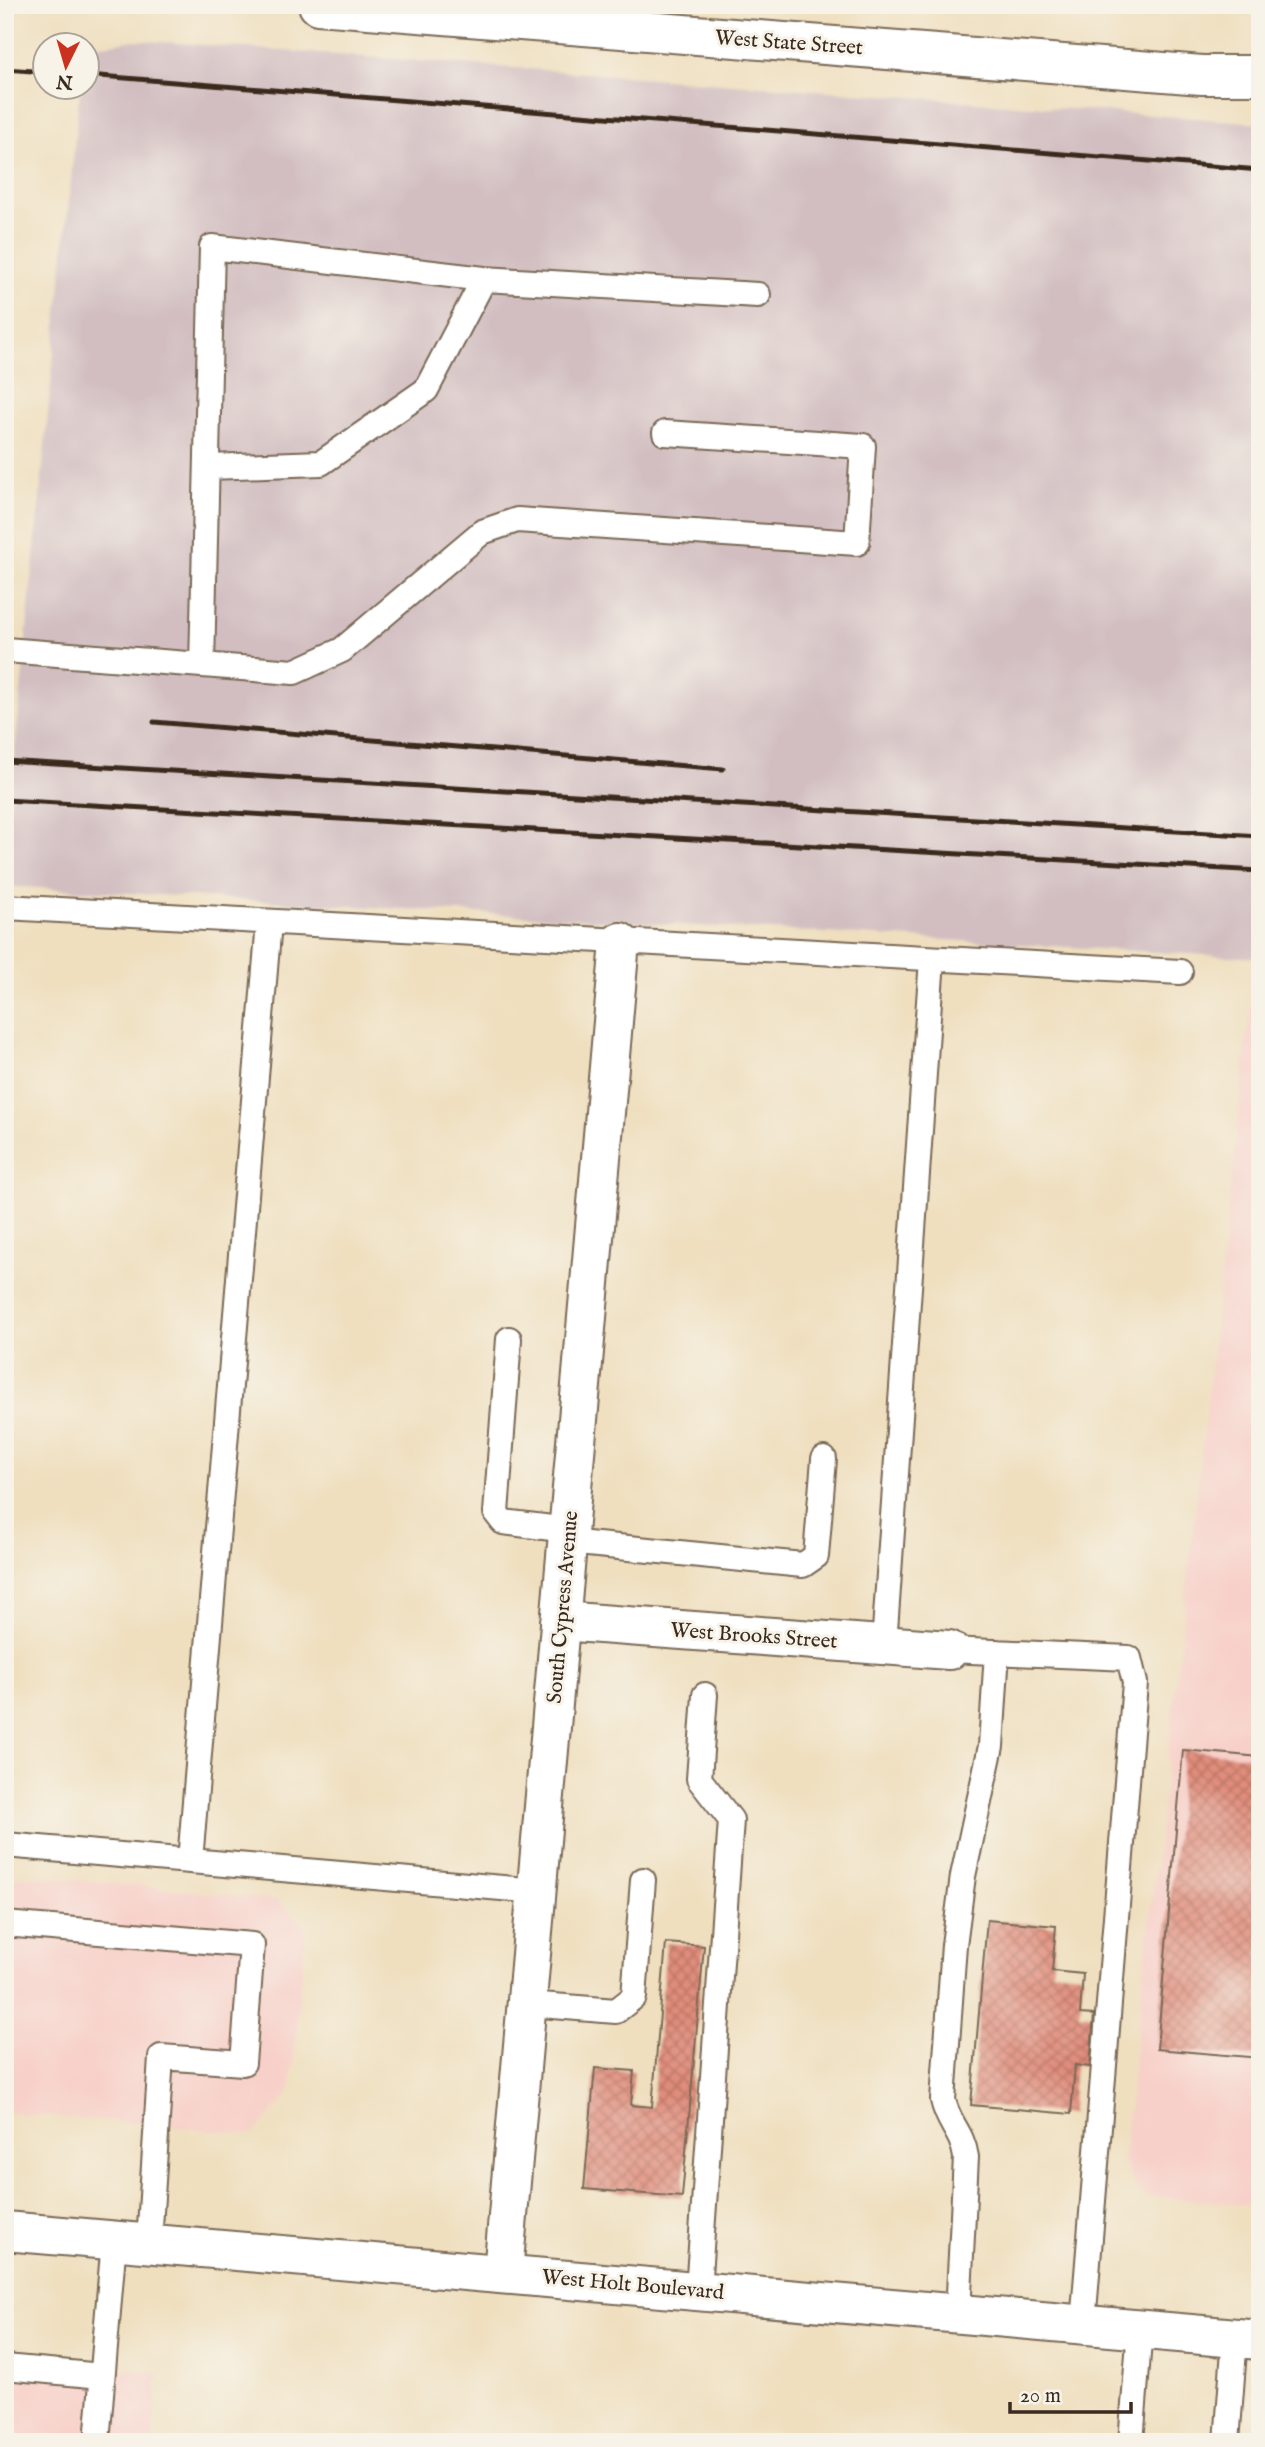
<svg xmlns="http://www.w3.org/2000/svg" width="1265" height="2447" font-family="'IM FELL English',serif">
<defs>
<pattern id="building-cross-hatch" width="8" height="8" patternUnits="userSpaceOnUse" patternTransform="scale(1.75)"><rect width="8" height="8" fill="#e18d7c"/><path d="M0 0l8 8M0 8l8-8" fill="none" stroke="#b87365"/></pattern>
</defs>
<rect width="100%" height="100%" fill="#f7f3e8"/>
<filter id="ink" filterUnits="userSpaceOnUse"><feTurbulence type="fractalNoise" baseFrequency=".0143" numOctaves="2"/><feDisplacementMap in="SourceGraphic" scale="14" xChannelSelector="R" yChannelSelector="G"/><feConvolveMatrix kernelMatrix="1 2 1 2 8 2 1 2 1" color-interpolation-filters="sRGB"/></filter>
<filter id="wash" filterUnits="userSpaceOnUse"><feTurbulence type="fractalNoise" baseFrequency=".00686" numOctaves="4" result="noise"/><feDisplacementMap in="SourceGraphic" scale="28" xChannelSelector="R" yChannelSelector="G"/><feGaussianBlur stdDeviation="1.57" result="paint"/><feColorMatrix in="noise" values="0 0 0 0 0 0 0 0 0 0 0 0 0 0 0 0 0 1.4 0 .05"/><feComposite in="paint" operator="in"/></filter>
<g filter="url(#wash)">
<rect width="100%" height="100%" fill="#efdfbf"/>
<path fill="#f7d0c9" d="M 1260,966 L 1260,2206 L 1140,2195 L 1123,2162 L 1254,975 Z
M 39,1876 L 278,1900 L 306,1927 L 290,2093 L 253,2134 L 5,2112 L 5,1878 Z
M 5,2358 L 158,2373 L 152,2442 L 5,2442 Z"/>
<path fill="#d2bec1" d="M 135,40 L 1260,123 L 1260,958 L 5,886 L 5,853 L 80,88 L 88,88 L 88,47 Z"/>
<g id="blocks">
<path fill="url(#building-cross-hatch)" d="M 1183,1750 L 1260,1757 L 1260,2058 L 1157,2049 Z
M 987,1920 L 1056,1926 L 1052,1971 L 1083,1974 L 1080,2014 L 1094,2015 L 1090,2067 L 1075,2065 L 1071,2114 L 971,2105 Z
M 666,1943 L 704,1946 L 682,2197 L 584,2189 L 595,2068 L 634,2071 L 631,2105 L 652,2107 Z"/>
</g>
</g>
<g filter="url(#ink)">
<use href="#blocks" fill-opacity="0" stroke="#7a6956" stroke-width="2"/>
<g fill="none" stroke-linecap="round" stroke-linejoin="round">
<g stroke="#7a6956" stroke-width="28">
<path id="lane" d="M 209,467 L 321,463 L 426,390 L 484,279
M 5,650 L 294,672 L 342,650 L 482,532 L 517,520 L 857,543 L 863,446 L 665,433
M 202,665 L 212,247 L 484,279 L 758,295
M 5,907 L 1180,972
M 509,1339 L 496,1513 L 503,1522 L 568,1530
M 567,1542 L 803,1565 L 816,1556 L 824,1459
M 884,1645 L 932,959
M 949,1650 L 1129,1658 L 1135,1683 L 1083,2324
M 5,1845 L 537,1891
M 190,1861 L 269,922
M 5,1924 L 252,1945 L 243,2063 L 161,2057 L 149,2243
M 528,2004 L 616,2011 L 634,1997 L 643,1880
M 698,2290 L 731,1820 L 699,1779 L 705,1695
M 958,2313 L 966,2157 C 962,2131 948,2124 943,2100 L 954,1945 L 963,1876 L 991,1746 L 997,1652
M 5,2367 L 102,2376
M 97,2442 L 114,2240
M 1131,2442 L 1140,2329
M 1227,2442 L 1235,2337"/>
</g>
<g stroke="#7a6956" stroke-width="42">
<path id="street" d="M 318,5 L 1202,75 L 1260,75
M 560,1621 L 949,1650
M 503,2273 L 620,942"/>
</g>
<g stroke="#7a6956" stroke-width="42">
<path id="primary" d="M 5,2231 L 1260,2340"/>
</g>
<use href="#lane" stroke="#fff" stroke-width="24"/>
<use href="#street" stroke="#fff" stroke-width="38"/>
<use href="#primary" stroke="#fff" stroke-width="38"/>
<path stroke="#3b2a1e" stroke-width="5" d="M 5,69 L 46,72
M 88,75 L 1260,170
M 154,722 L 723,769
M 5,761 L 1260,836
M 5,800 L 1260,871"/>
</g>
</g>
<g text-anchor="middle" stroke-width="6" stroke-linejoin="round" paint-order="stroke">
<g font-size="21" fill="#3b2a1e" stroke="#f7f3e8">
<text transform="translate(789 42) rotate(4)" y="7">West State Street</text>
<text transform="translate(562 1607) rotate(-85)" y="7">South Cypress Avenue</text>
<text transform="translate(754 1635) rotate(4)" y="7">West Brooks Street</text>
<text transform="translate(633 2284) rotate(5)" y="7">West Holt Boulevard</text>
</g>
</g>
<rect width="1265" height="2447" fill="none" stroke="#f7f3e8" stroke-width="28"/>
<g transform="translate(66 66) rotate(185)"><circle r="33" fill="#f7f3e8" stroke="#aca397" stroke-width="2"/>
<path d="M0-5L12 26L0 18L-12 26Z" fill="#c8321e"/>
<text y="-10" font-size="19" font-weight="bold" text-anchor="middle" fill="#3b2a1e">N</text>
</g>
<path d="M1010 2402v10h121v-10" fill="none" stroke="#3b2a1e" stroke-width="3.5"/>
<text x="1020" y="2402" font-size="21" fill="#3b2a1e" stroke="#f7f3e8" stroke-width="5" paint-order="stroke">20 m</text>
</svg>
